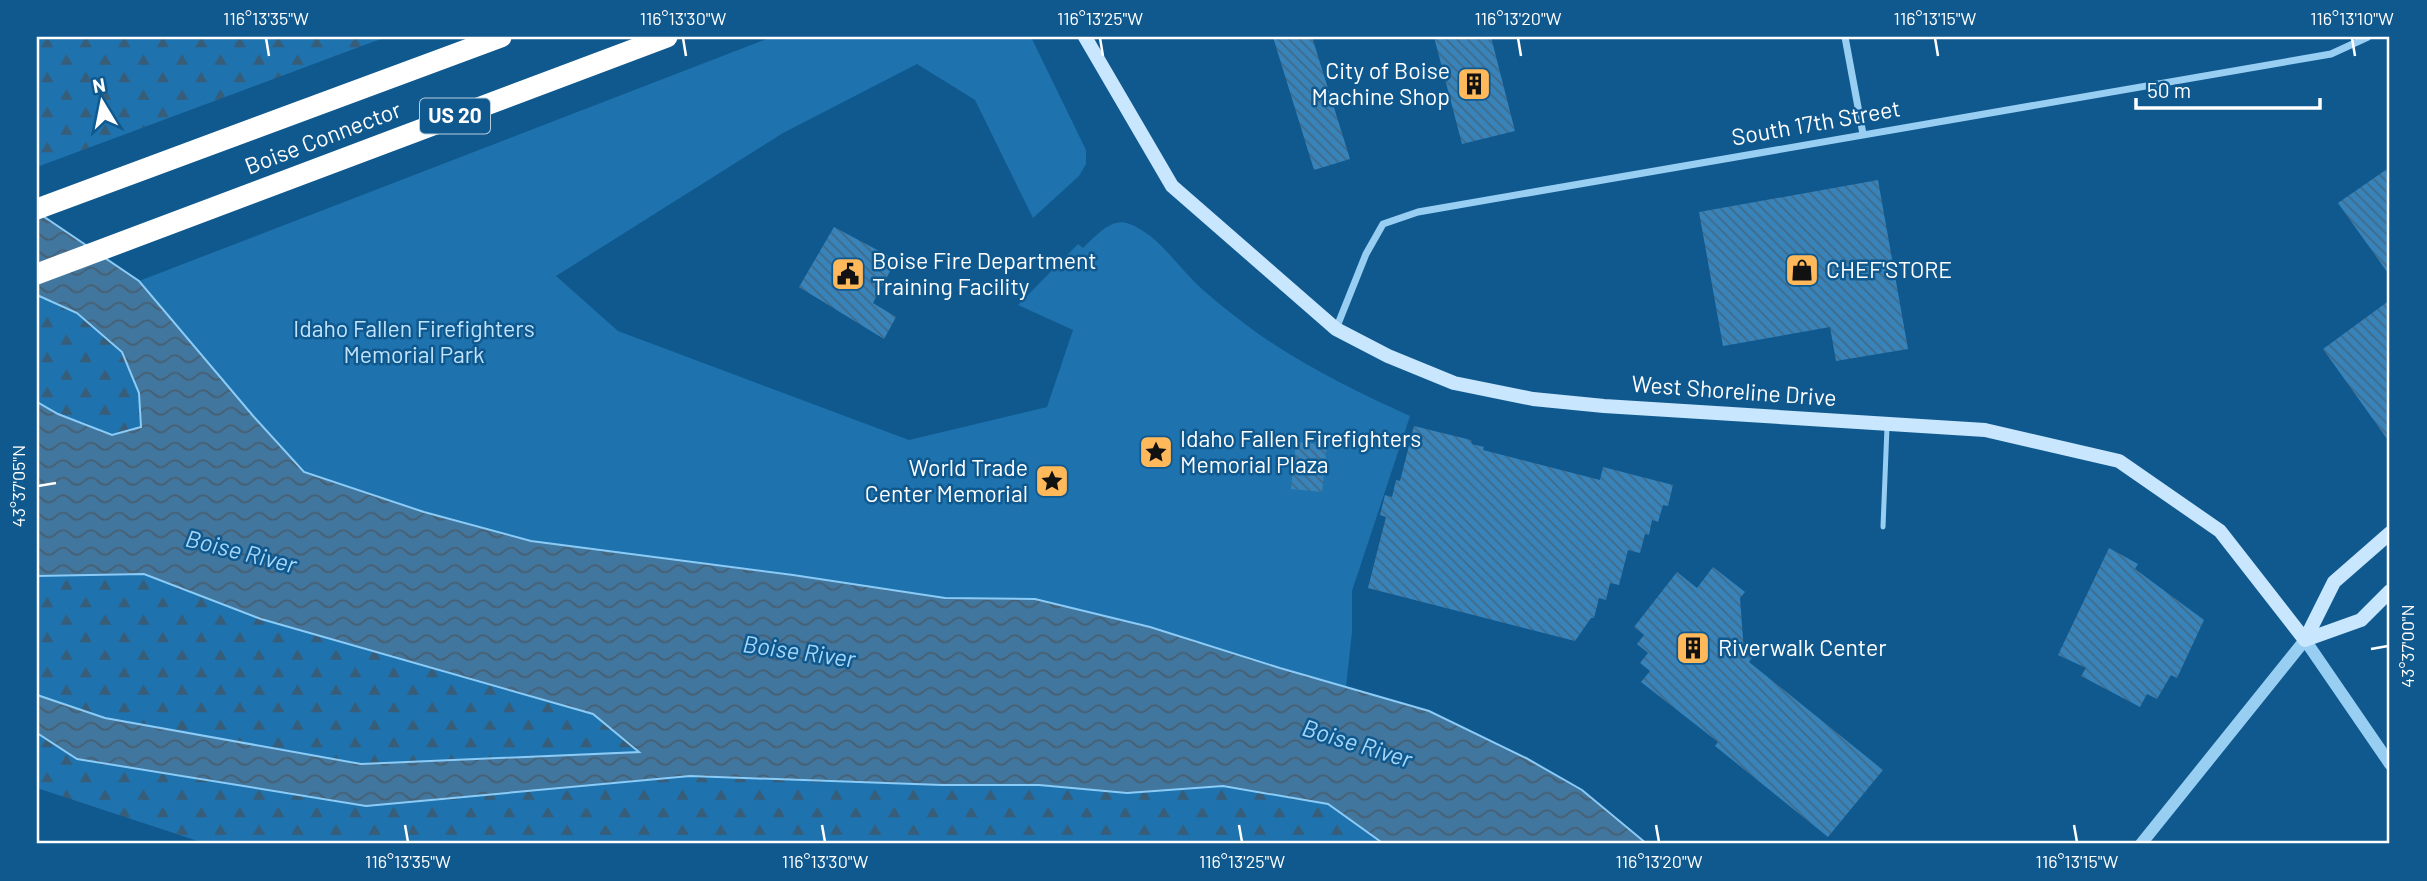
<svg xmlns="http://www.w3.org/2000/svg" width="2427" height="881" font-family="Barlow,sans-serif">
<defs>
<pattern id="forest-firs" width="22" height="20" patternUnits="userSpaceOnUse" patternTransform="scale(1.75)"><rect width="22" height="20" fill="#1e72ad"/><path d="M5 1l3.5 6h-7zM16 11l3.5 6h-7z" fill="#375d78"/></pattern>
<pattern id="water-waves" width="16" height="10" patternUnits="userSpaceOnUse" patternTransform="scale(1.75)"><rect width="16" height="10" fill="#41769e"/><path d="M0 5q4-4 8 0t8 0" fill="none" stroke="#475f71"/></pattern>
<pattern id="building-back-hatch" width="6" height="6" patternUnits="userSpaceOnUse" patternTransform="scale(1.75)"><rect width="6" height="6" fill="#3883b9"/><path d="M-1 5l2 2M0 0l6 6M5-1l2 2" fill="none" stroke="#416a88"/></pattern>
</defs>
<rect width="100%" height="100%" fill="#10598f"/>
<path fill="url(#forest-firs)" d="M 37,37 L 386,37 L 37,167 Z
M 37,295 L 76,313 L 122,352 L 139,393 L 141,428 L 112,435 L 58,414 L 37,402 Z
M 144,574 L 261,619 L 593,714 L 640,753 L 361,764 L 105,718 L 37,695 L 37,576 Z
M 37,733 L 77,759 L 366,806 L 690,776 L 942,785 L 1039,785 L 1127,793 L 1223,786 L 1328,804 L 1384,844 L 207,844 L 37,788 Z"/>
<path fill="#1e72ad" d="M 772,37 L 1031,37 L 1086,150 L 1086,164 L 1079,176 L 1033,218 L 975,100 L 917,64 L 783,133 L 556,276 L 618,331 L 909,440 L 1047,407 L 1073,330 L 1018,305 L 1078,244 L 1083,248 C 1094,238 1110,218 1127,223 C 1159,234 1177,267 1202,289 C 1220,305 1241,321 1260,335 C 1306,367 1359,393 1410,416 L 1352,591 L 1352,632 L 1346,687 L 1150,627 L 1035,599 L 945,598 L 531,541 L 424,512 L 304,472 L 254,417 L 139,281 Z"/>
<path fill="url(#water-waves)" stroke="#8acbf7" stroke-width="2" d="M 37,212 L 139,281 L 254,417 L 304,472 L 424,512 L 531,541 L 793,575 L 945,598 L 1035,599 L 1150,627 L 1280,668 L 1429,711 L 1526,758 L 1582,790 L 1647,844 L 1384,844 L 1328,804 L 1223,786 L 1127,793 L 1039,785 L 942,785 L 690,776 L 366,806 L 77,759 L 37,733 L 37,695 L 105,718 L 361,764 L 639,752 L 593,714 L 261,619 L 144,574 L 37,576 L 37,402 L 58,414 L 112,435 L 141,427 L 139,393 L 122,352 L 77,313 L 37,295 Z"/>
<path fill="url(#building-back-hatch)" d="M 1273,37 L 1312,37 L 1350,159 L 1314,170 Z
M 1434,37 L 1491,37 L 1515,131 L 1462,144 Z
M 2390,167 L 2390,276 L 2338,203 Z
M 1878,180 L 1908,349 L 1836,361 L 1830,327 L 1723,346 L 1699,212 Z
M 834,227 L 896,260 L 873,303 L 896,317 L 884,339 L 799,287 Z
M 2390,300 L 2390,443 L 2323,349 Z
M 1414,426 L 1471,440 L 1472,444 L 1484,447 L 1483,450 L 1600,480 L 1603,467 L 1673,485 L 1668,506 L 1663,505 L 1658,522 L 1652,520 L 1649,535 L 1645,534 L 1640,553 L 1628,550 L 1619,585 L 1610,583 L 1606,600 L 1599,598 L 1594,618 L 1591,618 L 1575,641 L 1368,588 L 1386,517 L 1380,515 L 1385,495 L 1392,497 L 1396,480 L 1400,481 Z
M 1296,442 L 1327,445 L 1322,492 L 1291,489 Z
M 2109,548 L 2138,564 L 2135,569 L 2204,620 L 2177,678 L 2171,675 L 2157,699 L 2147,694 L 2140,707 L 2081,676 L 2086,668 L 2058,655 Z
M 1713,567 L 1745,592 L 1740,598 L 1744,652 L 1752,658 L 1749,662 L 1883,770 L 1828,837 L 1715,746 L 1718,742 L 1641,682 L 1650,671 L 1640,663 L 1648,653 L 1637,644 L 1644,635 L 1634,627 L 1677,572 L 1697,588 Z"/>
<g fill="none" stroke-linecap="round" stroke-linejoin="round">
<path stroke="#99cef3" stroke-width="5" d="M 1883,527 L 1887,427"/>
<path stroke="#99cef3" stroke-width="7" d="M 1845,37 L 1863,134
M 1336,329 L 1366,254 L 1383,224 L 1418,212 L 2331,54 L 2368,37"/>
<path stroke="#99cef3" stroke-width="12" d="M 2141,844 L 2305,640 L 2390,764"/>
<path stroke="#c8e6fd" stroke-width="14" d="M 1085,37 L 1172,186 L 1336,329 L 1388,356 L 1454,383 L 1533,399 L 1604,406 L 1985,430 L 2119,461 L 2220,531 L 2305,640
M 2305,640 L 2334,582 L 2390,533
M 2305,640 L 2361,620 L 2390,591"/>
<path stroke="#fff" stroke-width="21" d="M 37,209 L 501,37
M 37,274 L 667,37"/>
</g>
<path fill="none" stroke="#fff" stroke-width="2.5" d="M 266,38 L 269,56M 683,38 L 686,56M 1100,38 L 1103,56M 1518,38 L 1521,56M 1935,38 L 1938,56M 2352,38 L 2355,56M 38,486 L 56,483M 2371,649 L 2388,646M 405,825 L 408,842M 822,825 L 825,842M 1239,825 L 1242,842M 1656,825 L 1659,842M 2074,825 L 2077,842"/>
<defs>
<g id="building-square" transform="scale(1.75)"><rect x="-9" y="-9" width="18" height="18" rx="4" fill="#ffb95b" stroke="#10598f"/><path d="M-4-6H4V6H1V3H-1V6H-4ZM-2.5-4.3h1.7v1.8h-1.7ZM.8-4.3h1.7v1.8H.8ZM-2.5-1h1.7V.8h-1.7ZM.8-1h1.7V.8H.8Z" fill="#111"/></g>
<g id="shop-square" transform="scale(1.75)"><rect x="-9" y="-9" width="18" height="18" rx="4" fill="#ffb95b" stroke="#10598f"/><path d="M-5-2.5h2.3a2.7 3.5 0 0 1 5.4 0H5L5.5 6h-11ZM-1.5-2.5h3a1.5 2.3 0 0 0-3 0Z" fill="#111"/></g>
<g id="civic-square" transform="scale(1.75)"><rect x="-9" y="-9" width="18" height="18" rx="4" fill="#ffb95b" stroke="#10598f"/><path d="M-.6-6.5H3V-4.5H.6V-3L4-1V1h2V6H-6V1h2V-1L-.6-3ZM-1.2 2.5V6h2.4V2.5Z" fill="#111"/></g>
<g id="sight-square" transform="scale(1.75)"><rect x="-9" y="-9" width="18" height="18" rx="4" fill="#ffb95b" stroke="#10598f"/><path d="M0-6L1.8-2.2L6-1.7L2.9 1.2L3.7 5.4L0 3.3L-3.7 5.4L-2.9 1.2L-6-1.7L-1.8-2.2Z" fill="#111"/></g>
</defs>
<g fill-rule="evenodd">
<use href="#building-square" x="1474" y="84"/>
<use href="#shop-square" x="1802" y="270"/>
<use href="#civic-square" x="848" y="274"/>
<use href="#sight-square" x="1156" y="452"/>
<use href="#sight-square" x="1052" y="481"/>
<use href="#building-square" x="1693" y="648"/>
</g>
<g text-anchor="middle" stroke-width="5" stroke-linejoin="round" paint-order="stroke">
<rect fill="#10598f" stroke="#b7cddd" stroke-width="2" x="420" y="98.5" width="70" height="35" rx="5"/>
<g font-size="21" font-weight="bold" fill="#fff">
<text x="455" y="123">US 20</text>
</g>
<g font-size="23" fill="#fff" stroke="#10598f" text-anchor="start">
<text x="1450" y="79" text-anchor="end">City of Boise<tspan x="1450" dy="26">Machine Shop</tspan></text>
<text x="872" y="269">Boise Fire Department<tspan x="872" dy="26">Training Facility</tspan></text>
<text x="1826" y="278">CHEF'STORE</text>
<text x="1180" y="447">Idaho Fallen Firefighters<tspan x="1180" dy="26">Memorial Plaza</tspan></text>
<text x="1028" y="476" text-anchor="end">World Trade<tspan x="1028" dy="26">Center Memorial</tspan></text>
<text x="1718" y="656">Riverwalk Center</text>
</g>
<g font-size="23" fill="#fff" stroke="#10598f">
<text transform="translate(1816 123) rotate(-10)" y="8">South 17th Street</text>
<text transform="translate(323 138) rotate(-21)" y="8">Boise Connector</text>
<text transform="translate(1734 391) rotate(4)" y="8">West Shoreline Drive</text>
</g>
<g font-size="23" fill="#c0e4fd" stroke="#10598f">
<text x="414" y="337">Idaho Fallen Firefighters<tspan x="414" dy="26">Memorial Park</tspan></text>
</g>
<g font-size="24" font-style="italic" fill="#a5d7fa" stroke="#10598f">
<text transform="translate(241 552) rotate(14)" y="8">Boise River</text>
<text transform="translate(799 652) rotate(8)" y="8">Boise River</text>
<text transform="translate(1357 744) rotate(17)" y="8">Boise River</text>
</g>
</g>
<rect width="2427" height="881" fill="none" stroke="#10598f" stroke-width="77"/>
<g transform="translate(102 102) rotate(350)" stroke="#10598f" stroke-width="5" paint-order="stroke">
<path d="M0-5L12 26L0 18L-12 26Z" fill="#ffffff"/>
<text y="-10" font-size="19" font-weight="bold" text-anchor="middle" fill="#ffffff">N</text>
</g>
<path d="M2136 98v10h184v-10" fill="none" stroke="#ffffff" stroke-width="3.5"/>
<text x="2147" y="98" font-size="21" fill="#ffffff" stroke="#10598f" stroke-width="5" paint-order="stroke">50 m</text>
<rect x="38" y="38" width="2350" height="804" fill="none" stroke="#fff" stroke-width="2.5"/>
<g font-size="18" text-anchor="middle" fill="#fff">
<text x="266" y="25">116°13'35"W</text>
<text x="683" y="25">116°13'30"W</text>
<text x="1100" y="25">116°13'25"W</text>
<text x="1518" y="25">116°13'20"W</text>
<text x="1935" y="25">116°13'15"W</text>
<text x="2352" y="25">116°13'10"W</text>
<text transform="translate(19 486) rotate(-90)" y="6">43°37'05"N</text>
<text transform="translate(2408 646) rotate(-90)" y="6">43°37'00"N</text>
<text x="408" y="868">116°13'35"W</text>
<text x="825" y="868">116°13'30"W</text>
<text x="1242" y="868">116°13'25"W</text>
<text x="1659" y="868">116°13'20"W</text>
<text x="2077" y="868">116°13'15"W</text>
</g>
</svg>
